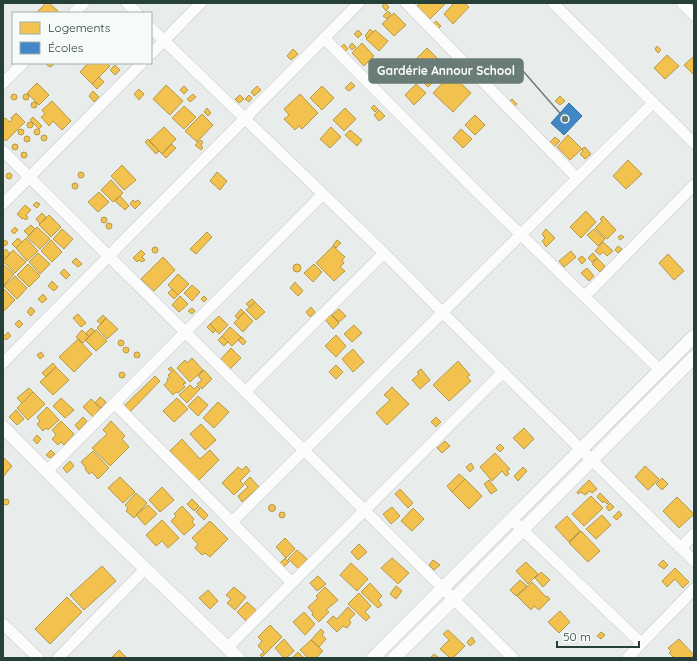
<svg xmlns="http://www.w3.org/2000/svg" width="697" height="661" font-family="Quicksand,sans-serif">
<rect width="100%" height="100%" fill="#e8ecea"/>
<path fill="#f2c14e" stroke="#b49a48" d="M 46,3 L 49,3 L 60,13 L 36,13 Z
M 385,3 L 389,7 L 386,11 L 382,6 Z
M 421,3 L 446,3 L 430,19 L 417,6 Z
M 454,3 L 464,3 L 469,7 L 453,24 L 444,14 Z
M 388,11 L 391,14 L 387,19 L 383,16 Z
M 394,13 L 406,25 L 394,36 L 382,24 Z
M 436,21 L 441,26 L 436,31 L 431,26 Z
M 370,29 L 373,32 L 367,38 L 365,36 Z
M 358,30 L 362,34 L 358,38 L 354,34 Z
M 375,30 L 388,41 L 379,51 L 366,39 Z
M 352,43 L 356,47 L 352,50 L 349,47 Z
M 362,43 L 374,56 L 364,66 L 352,53 Z
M 344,44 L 348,49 L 344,53 L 340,48 Z
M 657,46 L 661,50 L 658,53 L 655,49 Z
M 427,48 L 451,72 L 444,79 L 440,76 L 428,87 L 408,67 Z
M 293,49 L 298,54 L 291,60 L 287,56 Z
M 667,55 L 679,66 L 665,79 L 654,68 Z
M 694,56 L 694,75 L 684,65 Z
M 46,63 L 53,63 L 53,65 L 50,67 L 47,65 Z
M 88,63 L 107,63 L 110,66 L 92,84 L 80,72 Z
M 115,65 L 120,70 L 115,75 L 110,70 Z
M 451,74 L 471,93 L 453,112 L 433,93 Z
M 99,77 L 104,82 L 97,89 L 92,84 Z
M 351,82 L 355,86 L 349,91 L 345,88 Z
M 37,83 L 49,95 L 39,105 L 27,93 Z
M 416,84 L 426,93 L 414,105 L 405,95 Z
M 166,85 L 183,101 L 170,115 L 153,99 Z
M 184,86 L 188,90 L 184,94 L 180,90 Z
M 257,86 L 261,90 L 254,96 L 251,92 Z
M 322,86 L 334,98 L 322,110 L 310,98 Z
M 139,89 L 144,94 L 139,100 L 134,94 Z
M 93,91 L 99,97 L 94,102 L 89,96 Z
M 193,94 L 196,97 L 190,102 L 187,99 Z
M 300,94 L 318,113 L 302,129 L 299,126 L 295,130 L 284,119 L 289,115 L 284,109 Z
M23 97a3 3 0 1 1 6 0a3 3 0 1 1-6 0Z
M11 97a3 3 0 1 1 6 0a3 3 0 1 1-6 0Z
M 240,95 L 244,99 L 239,103 L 235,99 Z
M 249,95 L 252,98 L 249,102 L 245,99 Z
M 560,96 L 565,101 L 560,105 L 555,101 Z
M 512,99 L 517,104 L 512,108 L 507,104 Z
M 52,101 L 71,121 L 62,130 L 53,121 L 49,126 L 41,117 L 45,114 L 42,110 Z
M31 105a3 3 0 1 1 6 0a3 3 0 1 1-6 0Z
M 374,105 L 378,109 L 375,112 L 371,108 Z
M 184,106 L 196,117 L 184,129 L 172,118 Z
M 207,108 L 211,113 L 208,116 L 204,112 Z
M 345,108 L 356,119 L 344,131 L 333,120 Z
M 379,110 L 385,116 L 379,121 L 374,115 Z
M 16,113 L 25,122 L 6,141 L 3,138 L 3,120 L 5,118 L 10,122 L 12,120 L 11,118 Z
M 202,114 L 213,125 L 197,142 L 185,131 Z
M 475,115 L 485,125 L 475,135 L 465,125 Z
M 33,117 L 42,126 L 39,129 L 30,120 Z
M27 125a3 3 0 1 1 6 0a3 3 0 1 1-6 0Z
M 164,127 L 176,139 L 162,154 L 149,141 Z
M 331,127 L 341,137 L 330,148 L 320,139 Z
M 461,129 L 472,139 L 463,148 L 453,138 Z
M18 132a3 3 0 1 1 6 0a3 3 0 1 1-6 0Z
M34 132a3 3 0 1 1 6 0a3 3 0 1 1-6 0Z
M 350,130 L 362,140 L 357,146 L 345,135 Z
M41 138a3 3 0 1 1 6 0a3 3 0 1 1-6 0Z
M 568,135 L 582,149 L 570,160 L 557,147 Z
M24 139a3 3 0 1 1 6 0a3 3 0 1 1-6 0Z
M 555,137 L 560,141 L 553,148 L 549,143 Z
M 148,139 L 159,151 L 156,154 L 145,142 Z
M 201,140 L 203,142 L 201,145 L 203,148 L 201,150 L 195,145 Z
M 171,144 L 176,148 L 166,158 L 162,154 Z
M12 147a3 3 0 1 1 6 0a3 3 0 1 1-6 0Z
M 585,147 L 591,154 L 585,159 L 580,154 L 583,151 L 582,149 Z
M21 155a3 3 0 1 1 6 0a3 3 0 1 1-6 0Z
M 628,160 L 642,174 L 626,189 L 613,176 Z
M 122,165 L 136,180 L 124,190 L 111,176 Z
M78 175a3 3 0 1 1 6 0a3 3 0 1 1-6 0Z
M 217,172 L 227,181 L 220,190 L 210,181 Z
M6 176a3 3 0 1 1 6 0a3 3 0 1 1-6 0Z
M 111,180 L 123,193 L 113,202 L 101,190 Z
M72 186a3 3 0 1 1 6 0a3 3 0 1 1-6 0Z
M 99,192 L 109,202 L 98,212 L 88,202 Z
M 120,196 L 129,206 L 125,210 L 115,201 Z
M 133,200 L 135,202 L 138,200 L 141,203 L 135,209 L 130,204 Z
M 36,202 L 40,204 L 37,208 L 33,205 Z
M 25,205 L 31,210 L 26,215 L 28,218 L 26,220 L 23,218 L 22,219 L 17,214 Z
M 586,211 L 596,222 L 581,238 L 570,227 Z
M 42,213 L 46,217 L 40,224 L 36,219 Z
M 49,215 L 61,227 L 51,237 L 39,225 Z
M 603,216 L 616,230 L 607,239 L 595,228 L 602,221 L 600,219 Z
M101 220a3 3 0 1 1 6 0a3 3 0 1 1-6 0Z
M106 226a3 3 0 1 1 6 0a3 3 0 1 1-6 0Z
M 31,225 L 35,229 L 29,236 L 24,231 Z
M 15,227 L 18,230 L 14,234 L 11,231 Z
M 37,227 L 50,239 L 40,249 L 27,237 Z
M 62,229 L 73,239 L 64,249 L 53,239 Z
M 546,229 L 555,238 L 546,247 L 543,242 L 542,241 L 545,238 L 542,234 Z
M 594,229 L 605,239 L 598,246 L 587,235 Z
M 207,232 L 212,237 L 196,254 L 190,249 Z
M 621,235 L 624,237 L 620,240 L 618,237 Z
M 18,238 L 22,242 L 16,248 L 12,244 Z
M 26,238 L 38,251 L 27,261 L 16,248 Z
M 51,240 L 62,252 L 52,262 L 41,251 Z
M 337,240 L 341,243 L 336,248 L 333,245 Z
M2.5 243a2.5 2.5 0 1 1 5 0a2.5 2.5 0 1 1-5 0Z
M 603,242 L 613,251 L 607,256 L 603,252 L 600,255 L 595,251 Z
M 333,246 L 345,257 L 342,260 L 344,263 L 340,267 L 345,271 L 334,281 L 316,263 Z
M 618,246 L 622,249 L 618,253 L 615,250 Z
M152 250a3 3 0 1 1 6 0a3 3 0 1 1-6 0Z
M 6,249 L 10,254 L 4,260 L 3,252 Z
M 13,250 L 26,262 L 15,273 L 3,261 Z
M 141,250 L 145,254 L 142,257 L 145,260 L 142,262 L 139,260 L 137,262 L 133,258 Z
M 571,251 L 576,257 L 564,267 L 559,261 Z
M 38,253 L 50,264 L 40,274 L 29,262 Z
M 593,253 L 597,258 L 592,262 L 588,258 Z
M 668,254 L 684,271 L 674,280 L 659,263 Z
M 582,256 L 586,260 L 582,264 L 578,259 Z
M 163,257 L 175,270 L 154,291 L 141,279 Z
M 76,258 L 82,264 L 78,267 L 72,262 Z
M 597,258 L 605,266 L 600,272 L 592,264 Z
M293 268a4 4 0 1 1 8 0a4 4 0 1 1-8 0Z
M 3,264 L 14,274 L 3,286 Z
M 28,264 L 40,276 L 29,287 L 17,275 Z
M 314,264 L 322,272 L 313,282 L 304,273 Z
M 587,268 L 594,276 L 589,281 L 581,273 Z
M 64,269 L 70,275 L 66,279 L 60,273 Z
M 178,274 L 189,284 L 178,295 L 168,285 Z
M 15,276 L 27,288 L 17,299 L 4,286 Z
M 52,281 L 58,287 L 54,291 L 48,286 Z
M 295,282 L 303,291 L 298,296 L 290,288 Z
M 192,285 L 200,292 L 192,301 L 184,293 Z
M 3,288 L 15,300 L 4,311 L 3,309 Z
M 172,289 L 178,295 L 174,299 L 168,293 Z
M 43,294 L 47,299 L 42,303 L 38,299 Z
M 180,296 L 188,304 L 179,312 L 172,305 Z
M 204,296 L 207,299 L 204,302 L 201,299 Z
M 252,299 L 255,302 L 250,307 L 246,304 Z
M 255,302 L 265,312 L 256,320 L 246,310 Z
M 31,307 L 35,311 L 31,316 L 27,312 Z
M 311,307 L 315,312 L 310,317 L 306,312 Z
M 192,308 L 195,311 L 192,314 L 188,311 Z
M 241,309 L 244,312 L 238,319 L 235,316 Z
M 339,309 L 346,316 L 339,322 L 332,315 Z
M 244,312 L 253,321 L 243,332 L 234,323 Z
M 329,313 L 339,323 L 333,329 L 324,318 Z
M 78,314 L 86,323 L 81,327 L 73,318 Z
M 103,315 L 106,318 L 101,324 L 97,321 Z
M 219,316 L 228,325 L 219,334 L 210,324 Z
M 106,318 L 118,329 L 107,339 L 97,328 Z
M 19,320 L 23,324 L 19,328 L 15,324 Z
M 210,324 L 216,330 L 213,333 L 207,327 Z
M 354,325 L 362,333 L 352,342 L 344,334 Z
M 230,327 L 241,337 L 232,346 L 222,336 Z
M 91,328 L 95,331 L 89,337 L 86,333 Z
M 82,330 L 89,337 L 83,343 L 76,337 Z
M 96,330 L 107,341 L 96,351 L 85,340 Z
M 8,332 L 11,336 L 6,340 L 3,337 Z
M 336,335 L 346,346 L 336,357 L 325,346 Z
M 222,336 L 228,342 L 224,346 L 218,340 Z
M 242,337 L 246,342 L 243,345 L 238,340 Z
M 78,339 L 92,354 L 74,372 L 59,357 Z
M118 343a3 3 0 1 1 6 0a3 3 0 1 1-6 0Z
M123 350a3 3 0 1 1 6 0a3 3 0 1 1-6 0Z
M 231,348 L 241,358 L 230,369 L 220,360 Z
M 353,349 L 364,362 L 353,372 L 342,359 Z
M 41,352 L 44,356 L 40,359 L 37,355 Z
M134 355a3 3 0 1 1 6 0a3 3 0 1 1-6 0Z
M 192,358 L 203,370 L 190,382 L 177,368 L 185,360 L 187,363 Z
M 458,361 L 470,375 L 467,377 L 471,381 L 449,401 L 433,385 Z
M 53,363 L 56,367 L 46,377 L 42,373 Z
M 336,365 L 343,372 L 336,379 L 329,372 Z
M 56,367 L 69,380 L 53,395 L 40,382 Z
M 171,367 L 186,383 L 183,384 L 185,387 L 178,393 L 176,392 L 173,395 L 164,385 L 168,381 L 167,379 L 170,377 L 168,375 L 172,372 L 168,369 Z
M 421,369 L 430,380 L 420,389 L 412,380 L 419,374 L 417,372 Z
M 204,370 L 212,379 L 202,389 L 197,384 L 202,380 L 198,376 Z
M119 375a3 3 0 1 1 6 0a3 3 0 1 1-6 0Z
M 155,376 L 160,381 L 129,413 L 123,407 Z
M 190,385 L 194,389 L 197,386 L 200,389 L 187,403 L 179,395 Z
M 392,387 L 409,404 L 387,425 L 376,413 L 390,400 L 384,395 Z
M 29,388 L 33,392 L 22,403 L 17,398 Z
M 33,392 L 45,404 L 28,420 L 17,408 Z
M 198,396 L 208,405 L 198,416 L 188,406 Z
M 100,397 L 106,402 L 101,408 L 95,403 Z
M 61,398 L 74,410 L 65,418 L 53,406 Z
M 177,398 L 188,409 L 174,422 L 163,411 Z
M 91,399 L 101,408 L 93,417 L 83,407 Z
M 218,402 L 229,412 L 214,428 L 203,418 Z
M 47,407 L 59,420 L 48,430 L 46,428 L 43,431 L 37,424 L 40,421 L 37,417 Z
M 16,410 L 24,419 L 17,425 L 9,417 Z
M 83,417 L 87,421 L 79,430 L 75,425 Z
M 436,417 L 441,422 L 436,427 L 431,422 Z
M 61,421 L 74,434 L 64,445 L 61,442 L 58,445 L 52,439 L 56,435 L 52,430 Z
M 111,421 L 125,436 L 122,439 L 129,447 L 110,466 L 92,448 L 107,434 L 103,430 Z
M 201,424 L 216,440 L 205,450 L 190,434 Z
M 524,428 L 534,439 L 524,449 L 513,438 Z
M 37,435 L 41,439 L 37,444 L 33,440 Z
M 182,439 L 200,459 L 210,450 L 219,460 L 198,481 L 170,451 Z
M 445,441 L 450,446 L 442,453 L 437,448 Z
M 500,444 L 504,448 L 500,452 L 496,448 Z
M 51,450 L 55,454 L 50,458 L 46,455 Z
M 93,451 L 109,468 L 98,479 L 92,472 L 89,474 L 85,469 L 86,468 L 81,462 Z
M 495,453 L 510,469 L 507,471 L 509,474 L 506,476 L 502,471 L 492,481 L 480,467 Z
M 4,458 L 12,466 L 3,477 L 3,459 Z
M 70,461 L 74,466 L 67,473 L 63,468 Z
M 471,463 L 474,468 L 470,472 L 466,467 Z
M 246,466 L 250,471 L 240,481 L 244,485 L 234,495 L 222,483 L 238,467 L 242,470 Z
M 645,466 L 659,479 L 648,490 L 635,477 Z
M 523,467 L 527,471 L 518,481 L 514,476 Z
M 459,474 L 465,479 L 452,492 L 447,486 Z
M 120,477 L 135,492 L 123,503 L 108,488 Z
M 250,477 L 259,487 L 242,502 L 238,496 L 248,487 L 244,483 Z
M 662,478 L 668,484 L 662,490 L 656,484 Z
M 465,479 L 482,496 L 469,509 L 452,492 Z
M 489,480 L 497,490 L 491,494 L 484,484 Z
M 589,480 L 597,489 L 592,493 L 590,491 L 585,495 L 581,492 L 578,494 L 577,492 Z
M 162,487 L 174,500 L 160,512 L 149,500 Z
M 400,489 L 413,503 L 408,508 L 395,494 Z
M 136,493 L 147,503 L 134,518 L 126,511 L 128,508 L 125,505 Z
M 600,493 L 609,502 L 607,504 L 604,501 L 603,503 L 597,497 Z
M 591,496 L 603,508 L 584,526 L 572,514 Z
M 677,497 L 694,514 L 679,528 L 663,511 Z
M 192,499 L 199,506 L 194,511 L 187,504 Z
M3 502a3 3 0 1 1 6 0a3 3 0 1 1-6 0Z
M 610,503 L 614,507 L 609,511 L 606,507 Z
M268.5 508a3.5 3.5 0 1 1 7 0a3.5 3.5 0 1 1-7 0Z
M 148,505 L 157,514 L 145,525 L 136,515 Z
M 182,506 L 194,519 L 192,522 L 195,525 L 184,535 L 171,521 L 176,516 L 174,514 Z
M 200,507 L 208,515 L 204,520 L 196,512 Z
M 392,507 L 400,516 L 391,524 L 383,514 Z
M 413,508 L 424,519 L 412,531 L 401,521 Z
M 619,511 L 622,515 L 617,520 L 613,517 Z
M279 515a3 3 0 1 1 6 0a3 3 0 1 1-6 0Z
M 602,515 L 611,525 L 596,539 L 586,529 Z
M 567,516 L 580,531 L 569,542 L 555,527 Z
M 162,520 L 179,538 L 168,548 L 162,541 L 156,546 L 146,535 Z
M 210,521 L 228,539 L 210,557 L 205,553 L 202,555 L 195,548 L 198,544 L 192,538 Z
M 581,531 L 600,551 L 588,562 L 569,543 Z
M 285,538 L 295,549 L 286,558 L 276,547 Z
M 359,544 L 367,552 L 358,560 L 351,552 Z
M 297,550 L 307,559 L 299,569 L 288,559 Z
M 285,558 L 289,562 L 280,570 L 277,566 Z
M 392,558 L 409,573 L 398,584 L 381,568 Z
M 433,560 L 440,565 L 434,570 L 429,565 Z
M 663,560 L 668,565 L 664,569 L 658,565 Z
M 526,562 L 538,574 L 528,584 L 516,571 Z
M 351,563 L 368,579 L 357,591 L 340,575 Z
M 102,566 L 116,581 L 84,610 L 70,595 Z
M 675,568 L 689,582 L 683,588 L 675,579 L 667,587 L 662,581 Z
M 541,572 L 550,580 L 543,587 L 535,578 Z
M 318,576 L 326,584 L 317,591 L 310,583 Z
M 520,580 L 527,586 L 516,596 L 510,590 Z
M 532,582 L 546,597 L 547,596 L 550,599 L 539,610 L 534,606 L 531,610 L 517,596 Z
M 370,583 L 382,596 L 378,600 L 382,605 L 378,608 L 361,592 Z
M 396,586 L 402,591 L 396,599 L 390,594 Z
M 234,587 L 246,597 L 235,610 L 227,603 L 231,599 L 226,595 Z
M 325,587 L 338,600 L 326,610 L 329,612 L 319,622 L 312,615 L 313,613 L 308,607 L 318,598 L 316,596 Z
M 208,590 L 218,601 L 210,609 L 199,598 Z
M 359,593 L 371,606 L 365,612 L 370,617 L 366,621 L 348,604 Z
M 67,597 L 82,612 L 50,644 L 35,629 Z
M 247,602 L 257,611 L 246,621 L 237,612 Z
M 348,607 L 355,614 L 349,620 L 351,623 L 347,628 L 343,626 L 337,632 L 327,622 L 333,616 L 337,619 Z
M 560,611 L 570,622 L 559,633 L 548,622 Z
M 304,612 L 315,624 L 305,635 L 293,622 Z
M 270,625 L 282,637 L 262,657 L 260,655 L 264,652 L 258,646 L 262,641 L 258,637 Z
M 321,629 L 324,632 L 322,635 L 326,639 L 319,647 L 311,640 Z
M 448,630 L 465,646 L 453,658 L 450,658 L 440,649 L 449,640 L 443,634 Z
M 601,632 L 605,635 L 601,639 L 597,636 Z
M 472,637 L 475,642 L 470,646 L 467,642 Z
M 284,639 L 294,651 L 286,658 L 284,658 L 275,648 Z
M 679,639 L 694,655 L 691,658 L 674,658 L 669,653 L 671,651 L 668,648 Z
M 311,640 L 323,651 L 317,657 L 318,658 L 308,658 L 300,650 Z
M 119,650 L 127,658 L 111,658 Z
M 298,652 L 304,658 L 292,658 Z
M 434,654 L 439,658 L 430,658 Z"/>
<path fill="#3f88c5" stroke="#37729b" d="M 569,103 L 582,116 L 564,135 L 551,123 Z"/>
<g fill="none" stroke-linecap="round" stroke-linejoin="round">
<g stroke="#c5c9c7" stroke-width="12">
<path id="minor" d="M 127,3 L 137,13
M 406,3 L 577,178
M 553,3 L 694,143
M 682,3 L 694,15
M 74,13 L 84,3
M 151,28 L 384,253 L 442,312 L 694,561
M 324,38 L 476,191 L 660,370
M 151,54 L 201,3
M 3,83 L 23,63
M 3,151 L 513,658
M 3,204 L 142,63
M 585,296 L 694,185
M 3,363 L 359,3
M 245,392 L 384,253
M 114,403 L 292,583
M 47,471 L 323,194
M 511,519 L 641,643
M 232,522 L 653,103
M 681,548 L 694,534
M 3,624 L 38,658
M 228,647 L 503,372
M 58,658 L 145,569
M 627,658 L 694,589"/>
</g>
<g stroke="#c5c9c7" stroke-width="14">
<path id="tertiary" d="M 3,427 L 98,523 L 238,658
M 373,658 L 694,336
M 394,658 L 454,599 L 694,357"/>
</g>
<use href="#minor" stroke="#fcfcfc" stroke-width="11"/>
<use href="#tertiary" stroke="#fcfcfc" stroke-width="13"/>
</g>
<path fill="none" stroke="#697c77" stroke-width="1.5" d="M565 119L523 71"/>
<circle fill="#697c77" stroke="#f6faf8" stroke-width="1.5" cx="565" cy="119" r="4"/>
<rect fill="#697c77" stroke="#697c77" stroke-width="1.5" x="369" y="59" width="154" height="24" rx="4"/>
<g font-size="12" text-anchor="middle" font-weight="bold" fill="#fff">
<text x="446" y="75">Gardérie Annour School</text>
</g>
<rect width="697" height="661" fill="none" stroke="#254039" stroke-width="8"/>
<rect x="12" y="12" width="140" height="52" fill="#f6faf8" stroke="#a2b0ac"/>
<rect x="20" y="22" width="20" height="12" fill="#f2c14e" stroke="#a2b0ac"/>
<text x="48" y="32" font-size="12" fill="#254039">Logements</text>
<rect x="20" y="42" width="20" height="12" fill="#3f88c5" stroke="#a2b0ac"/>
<text x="48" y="52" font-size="12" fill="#254039">Écoles</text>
<path d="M557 641v6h82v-6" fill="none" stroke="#254039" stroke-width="2"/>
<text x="563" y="641" font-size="12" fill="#254039" stroke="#f6faf8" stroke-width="3" paint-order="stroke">50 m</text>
</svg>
